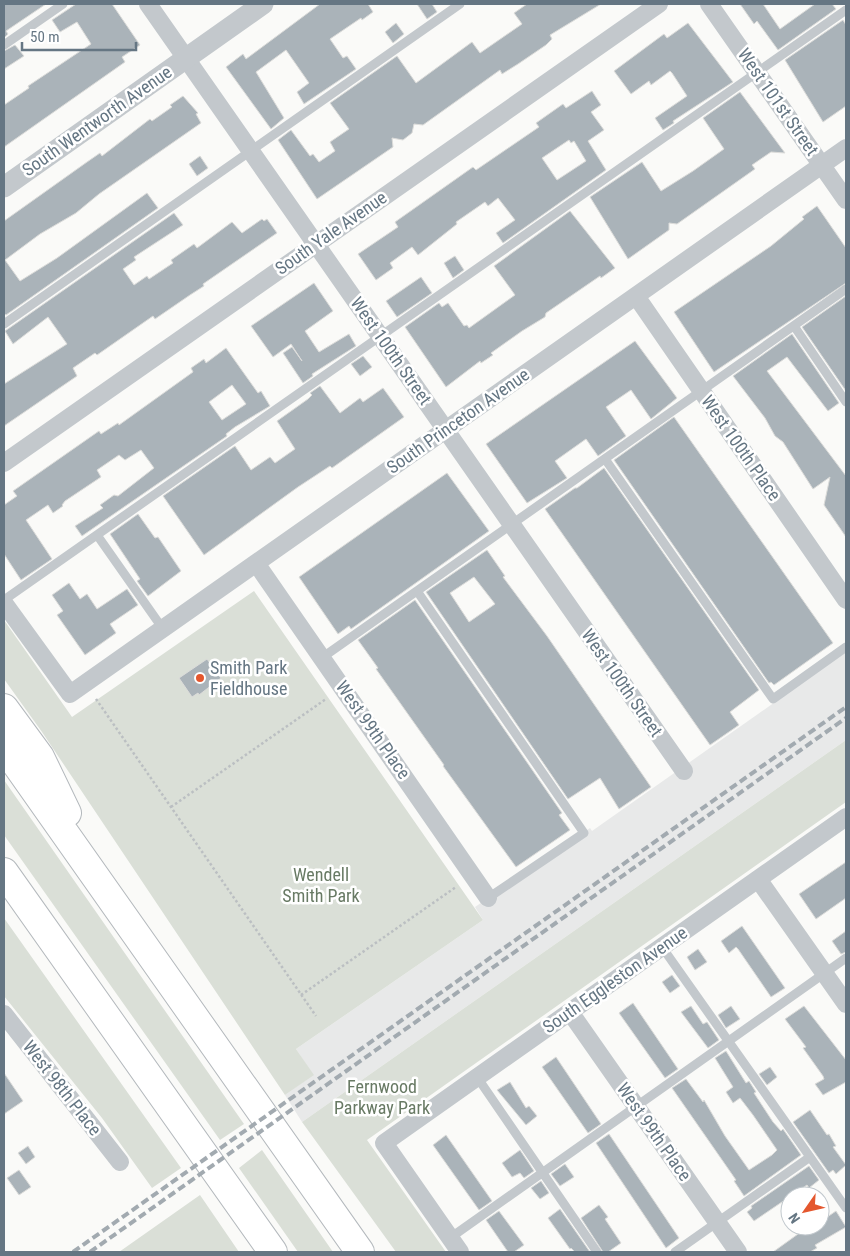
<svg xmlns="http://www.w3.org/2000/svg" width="850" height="1256" font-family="'Roboto Condensed',sans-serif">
<rect width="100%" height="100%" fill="#fafaf8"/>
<path fill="#e8e9e9" d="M 846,652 L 846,740 L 302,1122 L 285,1095 L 313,1075 L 296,1049 L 483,920 L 475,907 L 590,828 L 592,831 Z"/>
<path fill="#dadfd7" d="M 254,591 L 483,920 L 296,1049 L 314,1075 L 285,1095 L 42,732 L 4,679 L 4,620 L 72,717 Z
M 846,740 L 846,802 L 367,1140 L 446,1252 L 396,1252 L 302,1122 Z
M 4,780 L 244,1124 L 220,1140 L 4,835 Z
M 4,918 L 181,1168 L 152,1188 L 102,1118 L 4,996 Z
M 262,1150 L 333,1252 L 298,1252 L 239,1168 Z
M 200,1195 L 239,1252 L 119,1252 Z"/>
<path fill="#aab3b9" stroke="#dcdcda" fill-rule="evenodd" d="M 4,4 L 46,4 L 6,31 L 8,34 L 4,38 Z
M 76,4 L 112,4 L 140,45 L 122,57 L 125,62 L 4,147 L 4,105 L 29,88 L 28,86 L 91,44 L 77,22 L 60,32 L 52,20 Z
M 320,4 L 368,4 L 373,12 L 362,20 L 361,18 L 330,39 L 343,58 L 347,56 L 356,69 L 304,104 L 297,92 L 309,83 L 286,50 L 256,72 L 284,118 L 271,129 L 226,67 L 243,54 L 246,59 Z
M 417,4 L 432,4 L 437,12 L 427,19 Z
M 527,4 L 601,4 L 550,35 L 552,39 L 546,45 L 518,64 L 502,74 L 500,70 L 423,125 L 414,124 L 412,133 L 403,140 L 392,138 L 393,147 L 317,199 L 278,140 L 291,130 L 310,156 L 313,154 L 319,162 L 335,151 L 330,142 L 349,129 L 330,103 L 397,56 L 416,83 L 472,42 L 480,53 L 522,24 L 514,13 Z
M 740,4 L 763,4 L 780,29 L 815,4 L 832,4 L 836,9 L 778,50 L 757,21 L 754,24 Z
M 843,20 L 846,25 L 846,106 L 823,122 L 785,60 Z
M 396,23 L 404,34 L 393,43 L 385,32 Z
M 688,23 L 733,82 L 673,121 L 674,123 L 663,130 L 655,118 L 687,96 L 672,73 L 670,71 L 651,85 L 649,81 L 631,94 L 614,71 L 664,34 L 667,38 Z
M 15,45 L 24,56 L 4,69 L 4,51 Z
M 592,91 L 601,105 L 591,112 L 604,130 L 588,141 L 606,170 L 503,243 L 496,233 L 515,220 L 498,198 L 488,206 L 485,202 L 456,222 L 457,224 L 418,255 L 412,247 L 390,263 L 393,268 L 376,280 L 358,254 L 398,227 L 395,222 L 473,167 L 476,170 L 539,127 L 536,123 L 563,104 L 566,108 ZM 569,140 L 571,143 L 574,141 L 586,161 L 557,180 L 542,158 Z
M 740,92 L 785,153 L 771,152 L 752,165 L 755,169 L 677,224 L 669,223 L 669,230 L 628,259 L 590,197 L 642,162 L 661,191 L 693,171 L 724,149 L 703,118 Z
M 183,96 L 198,113 L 196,114 L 201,123 L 99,194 L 76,213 L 40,234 L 5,260 L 20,281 L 57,258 L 147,193 L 158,208 L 6,315 L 4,313 L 4,221 L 87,162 L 100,153 L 102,156 L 150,119 L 152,121 L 172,107 L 170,105 Z
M 200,156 L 208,168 L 197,176 L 189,164 Z
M 817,206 L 846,248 L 846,283 L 714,372 L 674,312 L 771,246 L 804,219 L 802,217 Z
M 570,211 L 615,268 L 601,278 L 600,276 L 546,313 L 545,317 L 522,331 L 491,353 L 493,355 L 481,363 L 480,361 L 446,387 L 405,327 L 439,303 L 442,307 L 448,303 L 464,326 L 467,325 L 469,328 L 515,295 L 494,266 Z
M 174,213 L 183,225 L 134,257 L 136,260 L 123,269 L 134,285 L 147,276 L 149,279 L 173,263 L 171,260 L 194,244 L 197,248 L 232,222 L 242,233 L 262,219 L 264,221 L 267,219 L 277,233 L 203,284 L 204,286 L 190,295 L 155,319 L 153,316 L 97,355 L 95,353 L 73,368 L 77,376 L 4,426 L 4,384 L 67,344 L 48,317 L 13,344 L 5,331 Z
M 455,256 L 464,270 L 453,278 L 444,263 Z
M 421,277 L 432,293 L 397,317 L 386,301 Z
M 314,283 L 333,311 L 305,331 L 319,352 L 349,334 L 356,346 L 312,374 L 313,376 L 303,383 L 283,353 L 292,347 L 302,361 L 291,344 L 273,357 L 251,326 Z
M 846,296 L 846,391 L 802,327 Z
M 792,334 L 839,403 L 828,411 L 787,357 L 767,371 L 846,476 L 846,537 L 824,505 L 830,477 L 813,489 L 783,442 L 775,436 L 765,418 L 733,376 Z
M 635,341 L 677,398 L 651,419 L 631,390 L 606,407 L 626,436 L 598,456 L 586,439 L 555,461 L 567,478 L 527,503 L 486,444 Z
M 226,348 L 258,393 L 261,391 L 270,406 L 235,427 L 226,434 L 227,436 L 82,536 L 75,526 L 103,508 L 100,505 L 114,495 L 118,496 L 154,468 L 141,450 L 125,460 L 119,455 L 97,470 L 101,477 L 65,501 L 62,505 L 63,506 L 53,513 L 48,505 L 26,520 L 52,559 L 21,580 L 4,554 L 4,505 L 17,496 L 13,491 L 99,431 L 101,434 L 118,423 L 119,425 L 193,372 L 191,368 L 204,359 L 206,363 ZM 232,385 L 246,404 L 222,420 L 209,402 Z
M 363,356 L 372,367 L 360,376 L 351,364 Z
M 320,386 L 340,413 L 360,398 L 363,402 L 383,388 L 404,417 L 332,468 L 330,466 L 298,487 L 204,555 L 163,496 L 235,446 L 251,470 L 270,457 L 275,463 L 295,449 L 277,421 L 308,399 L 312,395 L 310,393 Z
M 674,417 L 833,643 L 774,685 L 771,682 L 769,683 L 614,460 Z
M 604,468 L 759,690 L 730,712 L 739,725 L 710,745 L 545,509 L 575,488 L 577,488 Z
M 447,473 L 489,531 L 351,629 L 349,626 L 338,634 L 299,577 Z
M 138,514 L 155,538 L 158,537 L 181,571 L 148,596 L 137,581 L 140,579 L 110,534 Z
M 487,550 L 505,576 L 503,577 L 547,636 L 651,787 L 619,809 L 600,778 L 568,799 L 426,592 ZM 474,577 L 495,604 L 469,622 L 450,593 Z
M 69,583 L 80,599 L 87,594 L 97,609 L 127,589 L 138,605 L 110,624 L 116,633 L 85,655 L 57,615 L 63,611 L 52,595 Z
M 415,600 L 562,813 L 559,815 L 570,830 L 516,867 L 443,766 L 444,765 L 376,669 L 378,668 L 358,640 Z
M 207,659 L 221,678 L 199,695 L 198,693 L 192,697 L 179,678 Z
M 846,862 L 846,898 L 816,919 L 799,894 Z
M 742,926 L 785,988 L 771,997 L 738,949 L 736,947 L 729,953 L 721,941 Z
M 846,931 L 846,952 L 841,954 L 832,941 Z
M 698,949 L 707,962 L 695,970 L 687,957 Z
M 672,975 L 680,986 L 670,993 L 662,982 Z
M 633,1003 L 678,1069 L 665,1078 L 619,1013 Z
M 691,1006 L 703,1024 L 707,1022 L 719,1040 L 708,1048 L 681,1012 Z
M 731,1006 L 740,1019 L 726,1028 L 718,1015 Z
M 804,1006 L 846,1060 L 846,1082 L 823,1095 L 815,1084 L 824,1079 L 823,1076 L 803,1048 L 806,1047 L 785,1019 Z
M 726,1051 L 746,1083 L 749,1081 L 756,1092 L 754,1093 L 773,1122 L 781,1131 L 783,1129 L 801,1155 L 744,1196 L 734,1181 L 736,1180 L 672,1088 L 686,1079 L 703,1102 L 704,1100 L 725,1136 L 749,1170 L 772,1155 L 777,1150 L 753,1115 L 740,1098 L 733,1103 L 726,1092 L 733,1087 L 715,1058 Z
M 556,1057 L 601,1124 L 588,1133 L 542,1067 Z
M 770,1067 L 777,1077 L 767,1085 L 759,1074 Z
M 4,1073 L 23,1101 L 4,1114 Z
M 510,1082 L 526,1108 L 529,1106 L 537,1116 L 526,1125 L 497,1090 Z
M 810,1110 L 827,1135 L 829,1134 L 836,1146 L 833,1147 L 846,1165 L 836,1174 L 833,1170 L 829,1173 L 793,1122 Z
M 609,1134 L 679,1238 L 666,1248 L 596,1143 Z
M 446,1135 L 492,1201 L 479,1210 L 433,1145 Z
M 28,1146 L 35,1157 L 26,1164 L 18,1153 Z
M 520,1150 L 534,1171 L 524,1178 L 520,1173 L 512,1177 L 502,1163 Z
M 565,1164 L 574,1177 L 560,1186 L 551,1174 Z
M 809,1166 L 819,1180 L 809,1188 L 807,1185 L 754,1221 L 747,1212 L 752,1208 L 751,1206 Z
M 19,1170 L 31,1187 L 19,1195 L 7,1178 Z
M 541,1181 L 549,1193 L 540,1199 L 531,1188 Z
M 599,1205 L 608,1217 L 605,1219 L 621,1243 L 608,1252 L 603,1252 L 581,1218 Z
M 560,1209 L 590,1252 L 575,1252 L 571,1248 L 570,1249 L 548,1218 Z
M 499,1211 L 524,1245 L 514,1252 L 508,1252 L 486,1220 Z
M 836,1211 L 846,1227 L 815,1245 L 817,1248 L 810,1252 L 773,1252 L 805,1229 L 820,1226 L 820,1222 Z"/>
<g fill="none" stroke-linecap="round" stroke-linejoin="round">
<g stroke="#b4b9bd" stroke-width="30">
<path id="motorway" d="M 4,708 L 40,757 L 67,813
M 4,747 L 360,1252
M 4,872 L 273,1252"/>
</g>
<path stroke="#bbbfc2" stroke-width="2.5" stroke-dasharray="2.5 2.5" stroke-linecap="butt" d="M 96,699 L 316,1016
M 171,807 L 326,699
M 301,995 L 456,887"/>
<path stroke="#c3c8cc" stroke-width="9" d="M 4,45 L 63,4
M 4,324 L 460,4
M 794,326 L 846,402
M 605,459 L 773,699 L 846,647
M 97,535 L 163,629
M 417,591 L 584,833 L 488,898
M 4,600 L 846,10
M 323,657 L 846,289
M 662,947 L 846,1208
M 477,1077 L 597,1252
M 450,1238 L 846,958
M 675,1252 L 810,1157"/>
<path stroke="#c3c8cc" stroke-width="18" d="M 148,4 L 684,771
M 709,4 L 846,200
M 636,296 L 846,600
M 4,463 L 659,4
M 256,563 L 488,898
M 4,603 L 70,694 L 846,148
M 758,879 L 846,1004
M 570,1012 L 738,1252
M 4,1014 L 120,1162
M 460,1252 L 384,1143 L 846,817"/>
<path stroke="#c3c8cc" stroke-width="21" d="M 4,187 L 263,4"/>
<use href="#motorway" stroke="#fff" stroke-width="28"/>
<path stroke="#a2aab0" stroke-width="4" stroke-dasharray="8 4" stroke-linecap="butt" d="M 73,1252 L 846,707
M 90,1252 L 846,718"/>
</g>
<circle fill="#e4572e" stroke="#fff" stroke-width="2" cx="200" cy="678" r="5"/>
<g text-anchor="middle" stroke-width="5" stroke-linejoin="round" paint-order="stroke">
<g font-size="18" fill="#657683" stroke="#fff">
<text transform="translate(778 102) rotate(55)" y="6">West 101st Street</text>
<text transform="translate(97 121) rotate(-35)" y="6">South Wentworth Avenue</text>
<text transform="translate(331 233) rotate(-35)" y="6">South Yale Avenue</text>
<text transform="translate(391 351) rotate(55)" y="6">West 100th Street</text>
<text transform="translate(458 421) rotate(-35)" y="6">South Princeton Avenue</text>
<text transform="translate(741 448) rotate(55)" y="6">West 100th Place</text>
<text transform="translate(622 683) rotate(55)" y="6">West 100th Street</text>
<text transform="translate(373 730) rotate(55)" y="6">West 99th Place</text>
<text transform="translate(615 980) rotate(-35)" y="6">South Eggleston Avenue</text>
<text transform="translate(62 1088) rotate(52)" y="6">West 98th Place</text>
<text transform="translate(654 1132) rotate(55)" y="6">West 99th Place</text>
</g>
<g font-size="18" fill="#657683" stroke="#fff" text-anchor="start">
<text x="210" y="674">Smith Park<tspan x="210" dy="21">Fieldhouse</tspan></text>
</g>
<g font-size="18" fill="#687a64" stroke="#fff">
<text x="321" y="881">Wendell<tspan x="321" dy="21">Smith Park</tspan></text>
<text x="382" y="1093">Fernwood<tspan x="382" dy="21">Parkway Park</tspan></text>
</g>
</g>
<rect width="850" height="1256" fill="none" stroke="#657683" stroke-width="10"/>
<g transform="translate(805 1211) rotate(236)"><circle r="24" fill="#ffffff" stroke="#c1c8cd"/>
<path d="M0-4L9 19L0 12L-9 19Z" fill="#e4572e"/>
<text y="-8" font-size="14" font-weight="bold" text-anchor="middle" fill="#657683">N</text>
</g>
<path d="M22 42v8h114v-8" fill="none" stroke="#657683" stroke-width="2.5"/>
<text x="30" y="42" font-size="15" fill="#657683" stroke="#ffffff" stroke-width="4" paint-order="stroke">50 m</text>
</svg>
